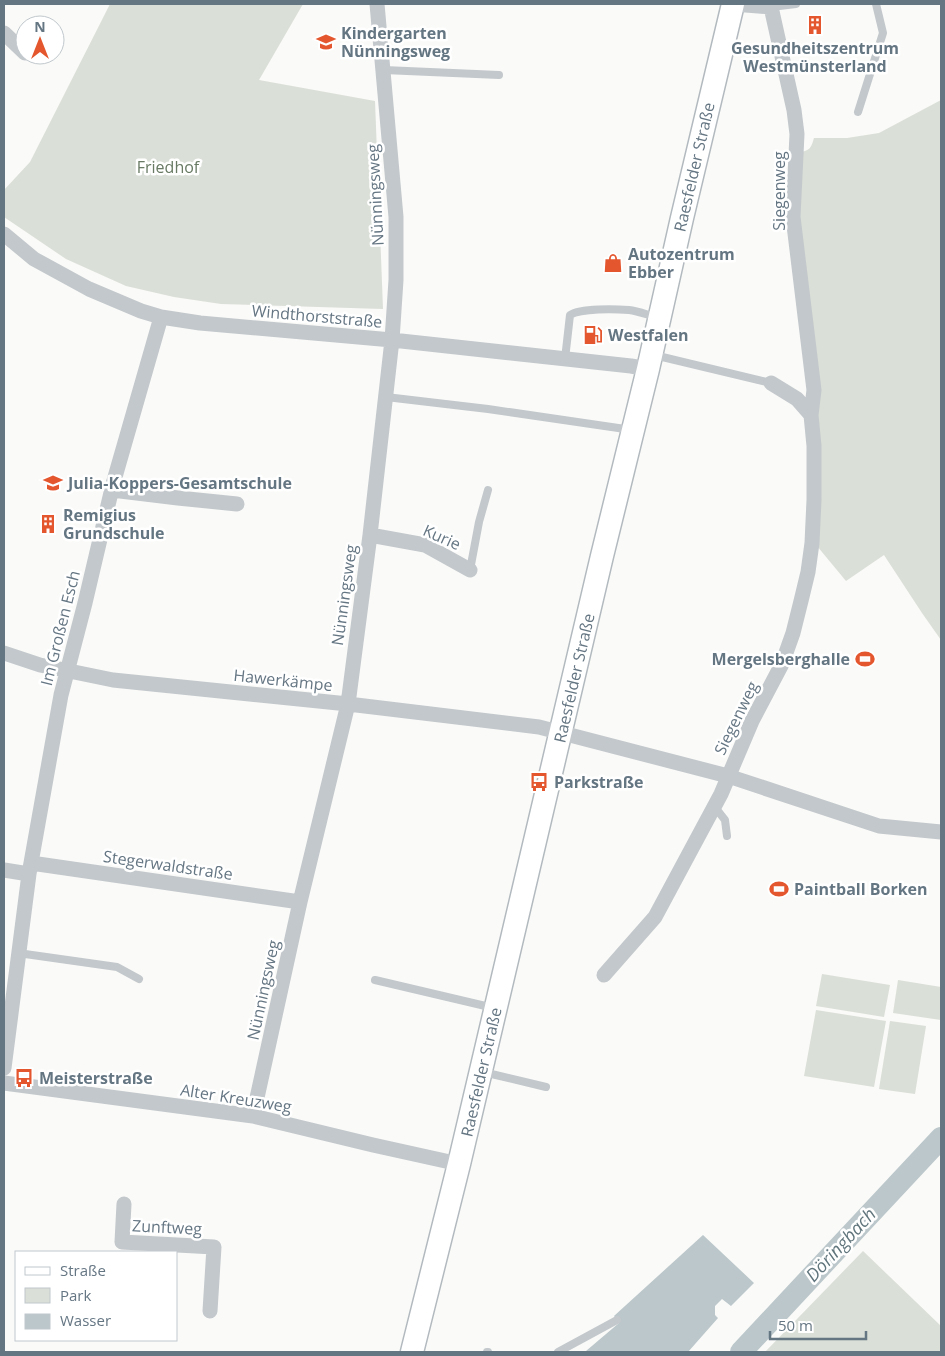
<svg xmlns="http://www.w3.org/2000/svg" width="945" height="1356" font-family="'Open Sans',sans-serif">
<rect width="100%" height="100%" fill="#fafaf8"/>
<path fill="#dadfd7" d="M 110,4 L 303,4 L 259,80 L 375,101 L 383,309 L 221,304 L 174,297 L 126,286 L 66,259 L 4,217 L 4,190 L 30,162 Z
M 941,100 L 941,640 L 922,613 L 884,555 L 846,581 L 817,546 L 798,214 L 799,152 C 810,151 811,148 814,138 L 847,138 L 879,133 Z
M 822,974 L 890,985 L 884,1017 L 816,1006 Z
M 898,980 L 941,987 L 941,1020 L 893,1013 Z
M 816,1010 L 886,1021 L 874,1087 L 804,1076 Z
M 890,1021 L 926,1026 L 915,1094 L 879,1089 Z
M 863,1251 L 941,1326 L 941,1352 L 765,1352 Z"/>
<path fill="#bbc7cb" d="M 703,1235 L 754,1283 L 731,1306 L 722,1299 L 715,1306 L 715,1315 L 718,1318 L 688,1352 L 586,1352 L 586,1351 L 619,1323 L 614,1316 Z"/>
<g fill="none" stroke-linecap="round" stroke-linejoin="round">
<path stroke="#bbc7cb" stroke-width="22" d="M 741,1352 L 941,1138"/>
<g stroke="#b3babf" stroke-width="25">
<path id="secondary" d="M 412,1352 L 459,1164 L 602,556 L 648,369 L 682,218 L 733,4"/>
</g>
<path stroke="#c3c8cc" stroke-width="8" d="M 771,7 L 796,4
M 384,70 L 499,75
M 858,112 L 883,33 L 876,4
M 654,355 L 771,383
M 565,359 L 570,315 C 581,308 615,309 629,310 C 638,311 648,315 656,317
M 386,397 L 488,409 L 632,430
M 470,570 L 479,522 L 488,490
M 714,806 L 725,820 L 727,836
M 18,953 L 117,967 L 139,979
M 375,980 L 494,1008
M 483,1072 L 546,1087
M 487,1352 L 488,1352
M 558,1352 L 617,1320"/>
<path stroke="#c3c8cc" stroke-width="15" d="M 4,33 L 25,53
M 4,234 L 34,259 L 89,289 L 141,311 L 161,317 L 200,323 L 392,340 L 631,366 L 648,369
M 771,383 L 797,399 L 811,415
M 112,490 L 178,498 L 237,504
M 370,535 L 425,545 L 470,570
M 4,653 L 40,665 L 113,680 L 348,704 L 539,727 L 728,776 L 879,826 L 941,832
M 31,863 L 300,902
M 4,870 L 29,874
M 604,975 L 655,917 L 721,794 L 752,721 L 782,664 L 793,633 L 801,601 L 808,572 L 812,543 L 814,500 L 814,446 L 811,415 L 814,390 L 793,217 L 797,134 L 794,110 L 771,7 L 733,4
M 4,1068 L 29,874 L 61,695 L 85,603 L 113,484 L 161,317
M 4,1083 L 253,1116 L 373,1145 L 459,1164
M 253,1116 L 300,902 L 348,704 L 370,535 L 392,340 L 396,280 L 396,217 L 377,4
M 124,1204 L 122,1242 L 214,1247 L 210,1311"/>
<use href="#secondary" stroke="#fff" stroke-width="22"/>
</g>
<defs>
<g id="building-bare" transform="scale(1.5)"><path d="M-4-6H4V6H1V3H-1V6H-4ZM-2.5-4.3h1.7v1.8h-1.7ZM.8-4.3h1.7v1.8H.8ZM-2.5-1h1.7V.8h-1.7ZM.8-1h1.7V.8H.8Z" fill="#e4572e" stroke="#fff" stroke-width="2.5" paint-order="stroke"/></g>
<g id="school-bare" transform="scale(1.5)"><path d="M0-5L7-2L0 1L-7-2ZM-4 1L0 2.5L4 1V4Q0 6-4 4Z" fill="#e4572e" stroke="#fff" stroke-width="2.5" paint-order="stroke"/></g>
<g id="shop-bare" transform="scale(1.5)"><path d="M-5-2.5h2.3a2.7 3.5 0 0 1 5.4 0H5L5.5 6h-11ZM-1.5-2.5h3a1.5 2.3 0 0 0-3 0Z" fill="#e4572e" stroke="#fff" stroke-width="2.5" paint-order="stroke"/></g>
<g id="fuel-bare" transform="scale(1.5)"><path d="M-5.5-6h7V0h2V4h1.3V-2.5L3-4.5l.8-.8L6-3V5H2.5V1h-1V6h-7ZM-4.2-4.7v3.2H.2V-4.7Z" fill="#e4572e" stroke="#fff" stroke-width="2.5" paint-order="stroke"/></g>
<g id="stadium-bare" transform="scale(1.5)"><path d="M0-5a6.5 5 0 1 0 0 10a6.5 5 0 1 0 0-10ZM-3.5-1.8h7v3.6h-7Z" fill="#e4572e" stroke="#fff" stroke-width="2.5" paint-order="stroke"/></g>
<g id="bus-bare" transform="scale(1.5)"><path d="M-5-6H5V4H4V6H2V4H-2V6H-4V4H-5ZM-3.5-4V0h7V-4ZM-3.5 1.2v1.5H-2V1.2ZM2 1.2v1.5H3.5V1.2Z" fill="#e4572e" stroke="#fff" stroke-width="2.5" paint-order="stroke"/></g>
</defs>
<g fill-rule="evenodd">
<use href="#building-bare" x="815" y="25"/>
<use href="#school-bare" x="326" y="42"/>
<use href="#shop-bare" x="613" y="263"/>
<use href="#fuel-bare" x="593" y="335"/>
<use href="#school-bare" x="53" y="483"/>
<use href="#building-bare" x="48" y="524"/>
<use href="#stadium-bare" x="865" y="659"/>
<use href="#bus-bare" x="539" y="782"/>
<use href="#stadium-bare" x="779" y="889"/>
<use href="#bus-bare" x="24" y="1078"/>
</g>
<g text-anchor="middle" stroke-width="5" stroke-linejoin="round" paint-order="stroke">
<g font-size="16" font-weight="bold" fill="#657683" stroke="#fff" text-anchor="start">
<text x="341" y="39">Kindergarten<tspan x="341" dy="18">Nünningsweg</tspan></text>
<text x="815" y="54" text-anchor="middle">Gesundheitszentrum<tspan x="815" dy="18">Westmünsterland</tspan></text>
<text x="628" y="260">Autozentrum<tspan x="628" dy="18">Ebber</tspan></text>
<text x="608" y="341">Westfalen</text>
<text x="68" y="489">Julia-Koppers-Gesamtschule</text>
<text x="63" y="521">Remigius<tspan x="63" dy="18">Grundschule</tspan></text>
<text x="850" y="665" text-anchor="end">Mergelsberghalle</text>
<text x="554" y="788">Parkstraße</text>
<text x="794" y="895">Paintball Borken</text>
<text x="39" y="1084">Meisterstraße</text>
</g>
<g font-size="16" fill="#687a64" stroke="#fff">
<text x="168" y="173">Friedhof</text>
</g>
<g font-size="16" fill="#657683" stroke="#fff">
<text transform="translate(694 167) rotate(-77)" y="6">Raesfelder Straße</text>
<text transform="translate(779 191) rotate(-90)" y="6">Siegenweg</text>
<text transform="translate(375 195) rotate(-93)" y="6">Nünningsweg</text>
<text transform="translate(317 316) rotate(5)" y="6">Windthorststraße</text>
<text transform="translate(442 537) rotate(24)" y="6">Kurie</text>
<text transform="translate(344 595) rotate(-82)" y="6">Nünningsweg</text>
<text transform="translate(60 628) rotate(-76)" y="6">Im Großen Esch</text>
<text transform="translate(574 678) rotate(-77)" y="6">Raesfelder Straße</text>
<text transform="translate(283 680) rotate(6)" y="6">Hawerkämpe</text>
<text transform="translate(736 718) rotate(-64)" y="6">Siegenweg</text>
<text transform="translate(168 865) rotate(8)" y="6">Stegerwaldstraße</text>
<text transform="translate(263 990) rotate(-78)" y="6">Nünningsweg</text>
<text transform="translate(481 1072) rotate(-77)" y="6">Raesfelder Straße</text>
<text transform="translate(236 1098) rotate(9)" y="6">Alter Kreuzweg</text>
<text transform="translate(167 1227) rotate(3)" y="6">Zunftweg</text>
</g>
<g font-size="18" font-style="italic" fill="#60757c" stroke="#fff">
<text transform="translate(841 1245) rotate(-47)" y="6">Döringbach</text>
</g>
</g>
<rect width="945" height="1356" fill="none" stroke="#657683" stroke-width="10"/>
<rect x="15" y="1251" width="162" height="90" fill="#ffffff" stroke="#c1c8cd"/>
<rect x="25" y="1267" width="25" height="8" fill="#ffffff" stroke="#c1c8cd"/>
<text x="60" y="1276" font-size="15" fill="#657683">Straße</text>
<rect x="25" y="1288" width="25" height="15" fill="#dadfd7" stroke="#c1c8cd"/>
<text x="60" y="1301" font-size="15" fill="#657683">Park</text>
<rect x="25" y="1314" width="25" height="15" fill="#bbc7cb" stroke="#c1c8cd"/>
<text x="60" y="1326" font-size="15" fill="#657683">Wasser</text>
<g transform="translate(40 40)"><circle r="24" fill="#ffffff" stroke="#c1c8cd"/>
<path d="M0-4L9 19L0 12L-9 19Z" fill="#e4572e"/>
<text y="-8" font-size="14" font-weight="bold" text-anchor="middle" fill="#657683">N</text>
</g>
<path d="M770 1331v8h96v-8" fill="none" stroke="#657683" stroke-width="2.5"/>
<text x="778" y="1331" font-size="15" fill="#657683" stroke="#ffffff" stroke-width="4" paint-order="stroke">50 m</text>
</svg>
